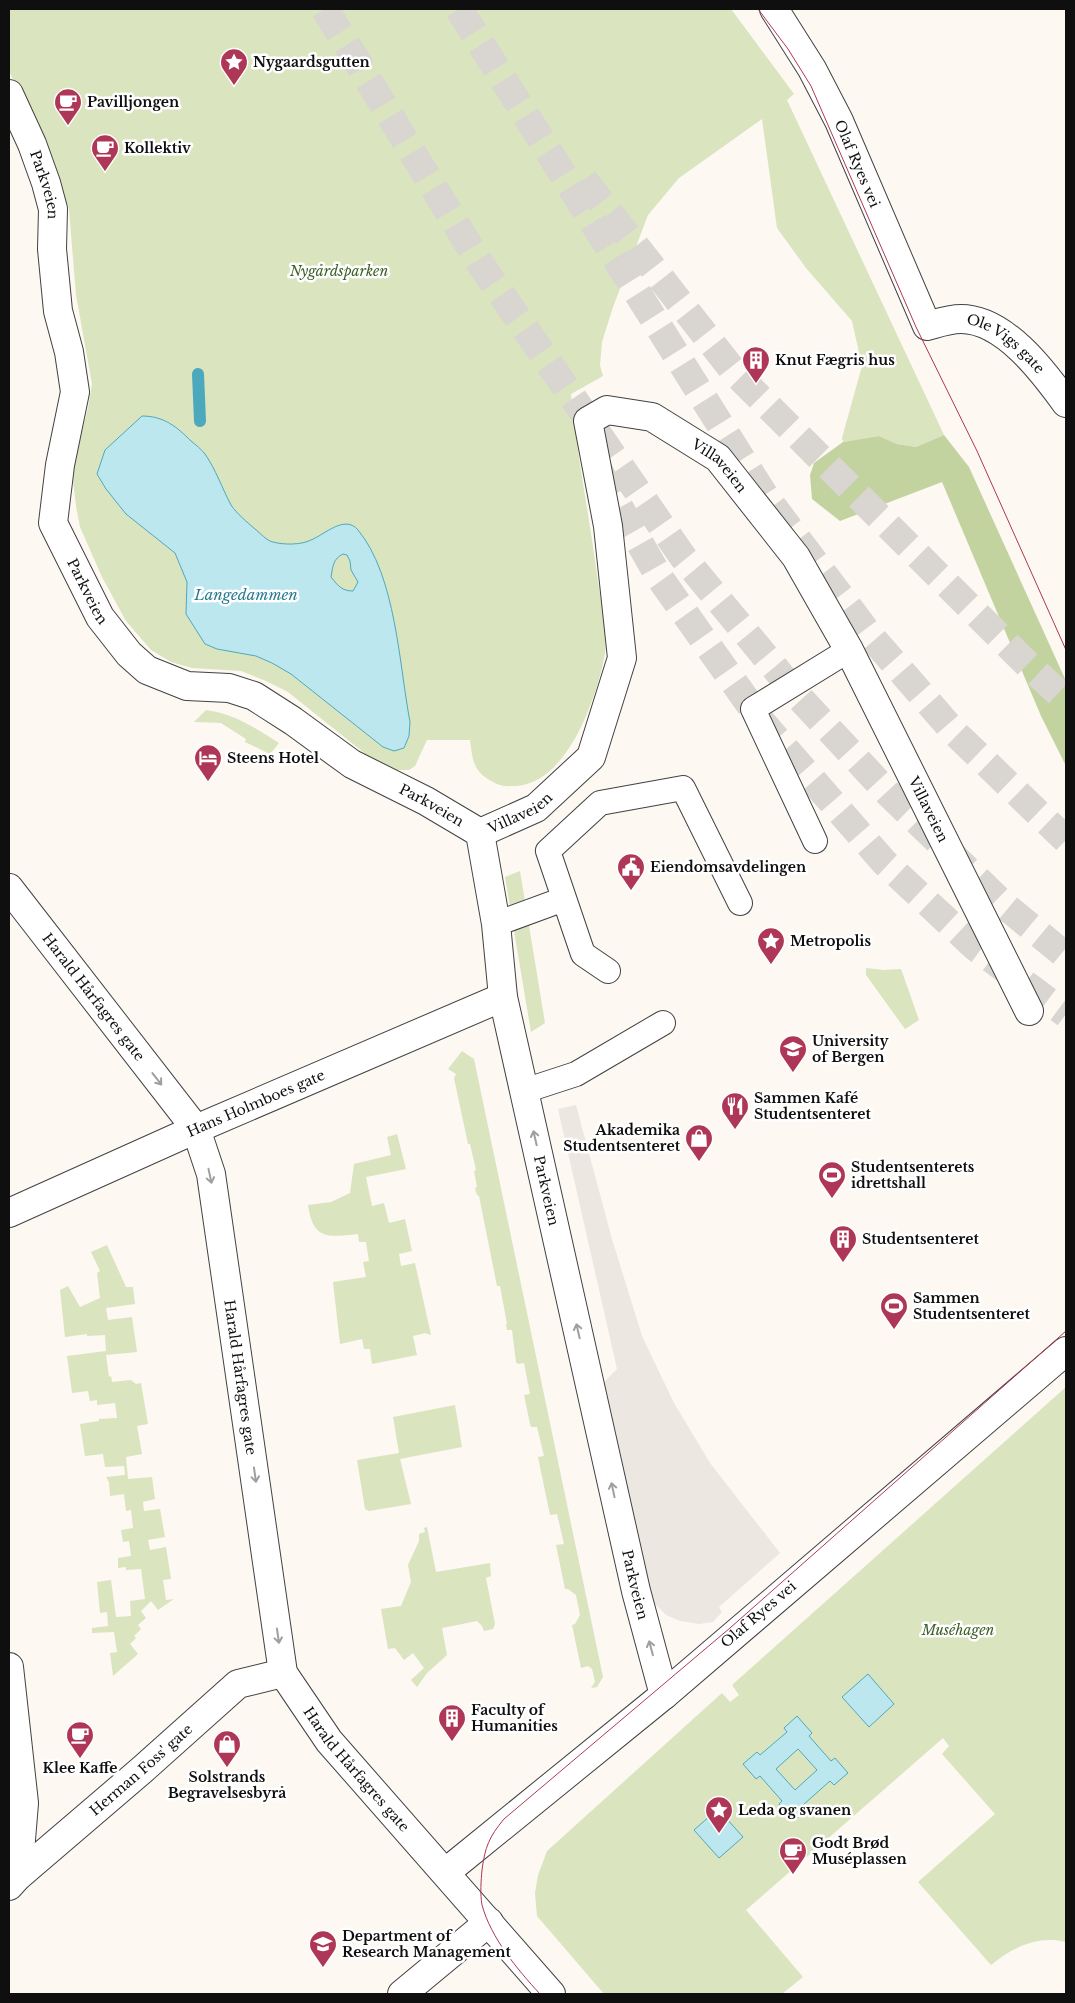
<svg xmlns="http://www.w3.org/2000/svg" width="1075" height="2003" font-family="'Libre Baskerville',serif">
<rect width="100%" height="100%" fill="#fdf8f2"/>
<path fill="#dae4bf" d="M 9,9 L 731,9 L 794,94 L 787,100 L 944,435 L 916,447 L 897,444 L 879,436 L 843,442 L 842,438 L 862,366 L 852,321 L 806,268 L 777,228 L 762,119 L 679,178 L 648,215 L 613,307 L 602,342 L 600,365 L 603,376 L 571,394 C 577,457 590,519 598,582 C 601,600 608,636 605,653 C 597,697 568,783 516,786 C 509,786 504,787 497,784 C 474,773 473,764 470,740 L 427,740 L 415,766 L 409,770 L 397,770 L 368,756 L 288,692 L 266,681 L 241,671 L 192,668 L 171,662 L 151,650 L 126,621 L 102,577 L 80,527 L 76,506 L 73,480 L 75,458 L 88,408 L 92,384 L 76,295 L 69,209 L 47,150 L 9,71 Z
M 206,710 C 235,714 255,728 279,743 L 270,754 L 245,742 L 246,739 L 221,723 L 194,722 Z
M 520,871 L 545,1023 L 531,1032 L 505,877 Z
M 866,968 L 884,970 L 901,969 L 919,1020 L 905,1029 L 866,975 Z
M 462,1051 L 474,1059 L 603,1677 L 597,1687 L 591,1688 L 595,1682 L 592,1669 L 588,1666 L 581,1668 L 572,1625 L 575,1624 L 580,1615 L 576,1595 L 568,1589 L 565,1589 L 556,1545 L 564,1544 L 557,1514 L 550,1515 L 538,1457 L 544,1456 L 537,1427 L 531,1427 L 530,1424 L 524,1395 L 530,1394 L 524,1363 L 518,1364 L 516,1362 L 512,1330 L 507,1330 L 506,1325 L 507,1324 L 500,1286 L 497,1286 L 479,1196 L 477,1195 L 475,1188 L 477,1187 L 474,1171 L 476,1170 L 470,1144 L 468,1144 L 454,1078 L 456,1074 L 448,1069 Z
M 397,1134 L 406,1169 L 366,1177 L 372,1206 L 384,1203 L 389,1223 L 405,1219 L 412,1251 L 399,1254 L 401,1266 L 415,1263 L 431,1335 L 425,1333 L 413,1336 L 417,1355 L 372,1364 L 370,1349 L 364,1349 L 362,1339 L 340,1344 L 333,1282 L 366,1277 L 363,1262 L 369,1261 L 366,1242 L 359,1242 L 358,1234 C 329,1237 313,1241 308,1205 L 331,1202 L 350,1193 L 354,1164 L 391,1155 L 387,1137 Z
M 107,1245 L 126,1287 L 133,1287 L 135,1304 L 106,1308 L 108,1320 L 132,1317 L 137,1352 L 106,1355 L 109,1377 L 111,1376 L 112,1382 L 131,1380 L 136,1384 L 141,1383 L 148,1424 L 137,1426 L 142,1454 L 126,1457 L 128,1479 L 152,1477 L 155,1499 L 143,1502 L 144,1511 L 160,1509 L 165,1537 L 148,1540 L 150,1550 L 166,1547 L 171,1579 L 163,1580 L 166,1600 L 174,1599 L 158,1610 L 151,1601 L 141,1611 L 146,1618 L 138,1625 L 141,1629 L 134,1636 L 136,1638 L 130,1644 L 138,1654 L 113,1676 L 110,1653 L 117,1652 L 114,1632 L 92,1633 L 92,1628 L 108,1626 L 107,1612 L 100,1613 L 97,1582 L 111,1580 L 116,1617 L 131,1616 L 130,1601 L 145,1599 L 141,1569 L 126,1570 L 126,1567 L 118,1568 L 118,1558 L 131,1556 L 129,1541 L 123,1542 L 121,1530 L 133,1528 L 131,1510 L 126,1511 L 124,1494 L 110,1496 L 109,1482 L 106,1477 L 125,1475 L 124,1466 L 105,1467 L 103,1454 L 85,1456 L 80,1424 L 99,1421 L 99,1419 L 117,1418 L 115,1403 L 97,1405 L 97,1400 L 90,1401 L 88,1391 L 72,1393 L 67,1356 L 106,1351 L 105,1335 L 87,1336 L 87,1334 L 65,1337 L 60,1290 L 68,1286 L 80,1307 L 100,1298 L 97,1273 L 100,1271 L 91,1252 Z
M 1066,1387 L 1066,1942 C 1038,1935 1013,1947 991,1965 L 918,1882 L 995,1814 L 942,1754 L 949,1746 L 943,1738 L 746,1910 L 803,1977 L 782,1994 L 604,1994 L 537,1916 L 535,1893 L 538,1875 L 547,1851 L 722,1693 L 730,1702 L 739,1695 L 732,1685 Z
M 455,1405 L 462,1447 L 400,1459 L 411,1504 L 369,1511 L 365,1509 L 357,1460 L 399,1453 L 393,1417 Z
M 427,1527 L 436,1572 L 490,1563 L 491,1576 L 486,1578 L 495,1624 L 493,1629 L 484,1631 L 482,1626 L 477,1621 L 442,1628 L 447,1655 L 427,1673 L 417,1687 L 411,1680 L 424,1668 L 413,1653 L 404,1660 L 395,1648 L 388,1649 L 381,1609 L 401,1606 L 411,1582 L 408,1565 L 419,1541 L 419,1534 L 425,1532 L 424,1528 Z"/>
<path fill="#c2d3a0" d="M 944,435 L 969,467 L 1066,681 L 1066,766 L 1041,716 L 942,482 L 840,521 L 812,499 L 810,475 L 814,463 L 843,442 L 879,436 L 897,444 L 916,447 Z"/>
<path fill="#ede7e1" d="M 576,1105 L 612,1239 L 642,1336 L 674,1403 L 710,1463 L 780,1553 L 719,1607 L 722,1612 L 713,1622 L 699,1624 L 680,1621 L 666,1615 L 652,1601 L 603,1383 L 617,1369 L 558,1109 Z"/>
<path fill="#bce7ef" stroke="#4ca9bd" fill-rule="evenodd" d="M 142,416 C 164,416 177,427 191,441 C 196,445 201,449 205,454 C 216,470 222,488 231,505 C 237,514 247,522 255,529 C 260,533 267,541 273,542 C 284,545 301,545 311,540 C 324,535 345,514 358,530 C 396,576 399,664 410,722 L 409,736 L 404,748 L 394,751 L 383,747 L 291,674 L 272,663 L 256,656 L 217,649 L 205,644 L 186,614 L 187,582 L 175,553 L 126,514 L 106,489 L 97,474 L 105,450 ZM 343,554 L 347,555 L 350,561 L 351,570 L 358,582 L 353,591 C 342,591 338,586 331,577 C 333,566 333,559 343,554 Z
M 868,1674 L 894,1704 L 869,1727 L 842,1697 Z
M 797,1716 L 812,1733 L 809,1736 L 831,1761 L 835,1758 L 848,1773 L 834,1785 L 830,1781 L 803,1805 L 806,1810 L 794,1821 L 779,1804 L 782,1801 L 760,1776 L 756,1779 L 743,1764 L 757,1752 L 760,1755 L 787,1732 L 784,1728 ZM 798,1749 L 817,1770 L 795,1790 L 776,1769 Z
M 718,1809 L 743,1837 L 719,1858 L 694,1830 Z"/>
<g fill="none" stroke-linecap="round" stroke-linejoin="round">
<path stroke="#4ca9bd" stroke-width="12" d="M 198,374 L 200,421"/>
<path stroke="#d9d5d0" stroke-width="28" stroke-dasharray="28 14" stroke-linecap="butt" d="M 325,9 L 479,262 L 683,557 L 798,696 L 888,793 L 1003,904 L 1066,956
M 459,9 L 765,496 L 868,633 L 954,732 L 1066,840
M 584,180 L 735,373 L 1028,665 L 1066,700
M 599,471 L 659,577 L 762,722 L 884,862 L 975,947 L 1066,1014"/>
<g stroke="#424242" stroke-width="26">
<path id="service" d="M 815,841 L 753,709 L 849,650
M 496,924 L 564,899
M 608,971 L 583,954 L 548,851 L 600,803 L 683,788 L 740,903
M 524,1091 L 576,1074 L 663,1023"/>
</g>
<g stroke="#424242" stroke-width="30">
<g id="minor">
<path id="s1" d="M 774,9 L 812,69 L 839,121 L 927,326 C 938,323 949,319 961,319 C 1004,319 1043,371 1066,403"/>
<path id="s2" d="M 9,94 L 32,144 L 46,183 L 53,209 L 52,249 L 58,311 L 69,352 L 75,392 L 60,465 L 53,523 L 100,617 L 129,654 L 147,670 L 187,686 L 229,688 L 254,696 L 293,721 L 352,764 L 426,801 L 480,833 L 496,924 L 503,997 L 636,1591 L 664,1695"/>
<path id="s3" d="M 480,833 L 536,808 L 591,757 L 622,658 L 608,526 L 588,421 L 607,410 L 652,417 L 718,458 L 796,557 L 849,650 L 1029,1011"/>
<path id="s4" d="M 9,888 L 196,1129 L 211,1174 L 283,1673 L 329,1741 L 551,1994"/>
<path id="s5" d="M 9,1213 L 196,1129 L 503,997"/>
<path d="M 9,1667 L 24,1803 L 18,1876"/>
<path id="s6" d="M 446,1872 L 664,1695 L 1066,1351"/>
<path id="s7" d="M 9,1886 L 18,1876 L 143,1769 L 238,1684 L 283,1673"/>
<path d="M 402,1994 L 489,1922"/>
</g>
</g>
<use href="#service" stroke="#fff" stroke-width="24"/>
<use href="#minor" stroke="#fff" stroke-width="28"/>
<path stroke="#ae3757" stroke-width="1" d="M 758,9 L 788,49 L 811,86 L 916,327 L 977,451 L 1066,650
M 540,1994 C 517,1969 491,1938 482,1905 C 480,1894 481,1881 482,1870 C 485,1847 489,1837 504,1819 L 730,1628 L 1066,1331"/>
</g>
<defs><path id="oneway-shaft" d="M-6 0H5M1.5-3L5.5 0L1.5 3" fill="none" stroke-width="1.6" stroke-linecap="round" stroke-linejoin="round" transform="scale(1.25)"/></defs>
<g stroke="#9f9f9f">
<use href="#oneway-shaft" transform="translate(157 1079) rotate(52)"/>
<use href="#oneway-shaft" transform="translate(535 1138) rotate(-103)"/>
<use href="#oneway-shaft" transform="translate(210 1176) rotate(78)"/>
<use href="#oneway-shaft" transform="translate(578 1331) rotate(-103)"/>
<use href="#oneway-shaft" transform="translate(255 1475) rotate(82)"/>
<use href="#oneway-shaft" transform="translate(613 1490) rotate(-102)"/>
<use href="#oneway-shaft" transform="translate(278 1636) rotate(82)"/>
<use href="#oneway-shaft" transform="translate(651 1648) rotate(-105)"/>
</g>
<defs>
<g id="sight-pin" transform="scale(1.4375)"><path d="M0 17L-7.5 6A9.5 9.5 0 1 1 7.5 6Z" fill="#ae3757" stroke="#fff"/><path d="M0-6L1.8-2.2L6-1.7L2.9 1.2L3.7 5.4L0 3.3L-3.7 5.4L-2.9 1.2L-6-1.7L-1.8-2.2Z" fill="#fff"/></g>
<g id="cafe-pin" transform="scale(1.4375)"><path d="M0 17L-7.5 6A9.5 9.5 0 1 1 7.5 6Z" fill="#ae3757" stroke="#fff"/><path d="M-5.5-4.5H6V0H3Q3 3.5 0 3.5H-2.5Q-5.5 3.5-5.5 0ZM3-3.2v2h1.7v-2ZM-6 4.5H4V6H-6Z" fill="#fff"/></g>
<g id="building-pin" transform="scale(1.4375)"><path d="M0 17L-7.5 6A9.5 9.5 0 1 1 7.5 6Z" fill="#ae3757" stroke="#fff"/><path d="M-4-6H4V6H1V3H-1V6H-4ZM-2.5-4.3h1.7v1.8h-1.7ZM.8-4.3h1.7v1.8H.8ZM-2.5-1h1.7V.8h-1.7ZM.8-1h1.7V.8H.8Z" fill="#fff"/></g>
<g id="hotel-pin" transform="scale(1.4375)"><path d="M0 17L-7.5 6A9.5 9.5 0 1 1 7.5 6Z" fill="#ae3757" stroke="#fff"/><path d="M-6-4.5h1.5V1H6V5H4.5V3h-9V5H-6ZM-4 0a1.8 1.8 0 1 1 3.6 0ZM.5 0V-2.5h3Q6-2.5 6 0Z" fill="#fff"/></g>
<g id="civic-pin" transform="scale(1.4375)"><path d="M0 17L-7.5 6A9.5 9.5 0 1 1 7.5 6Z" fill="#ae3757" stroke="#fff"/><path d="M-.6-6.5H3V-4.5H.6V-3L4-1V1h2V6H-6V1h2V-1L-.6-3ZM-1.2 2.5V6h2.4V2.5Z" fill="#fff"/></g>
<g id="university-pin" transform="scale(1.4375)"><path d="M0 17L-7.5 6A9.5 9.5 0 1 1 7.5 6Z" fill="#ae3757" stroke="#fff"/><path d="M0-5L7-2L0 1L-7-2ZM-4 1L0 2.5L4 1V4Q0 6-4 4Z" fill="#fff"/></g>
<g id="restaurant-pin" transform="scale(1.4375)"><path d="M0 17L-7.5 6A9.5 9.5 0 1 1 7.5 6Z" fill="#ae3757" stroke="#fff"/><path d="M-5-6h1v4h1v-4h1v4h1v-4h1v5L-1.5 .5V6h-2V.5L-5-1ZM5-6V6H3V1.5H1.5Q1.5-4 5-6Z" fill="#fff"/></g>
<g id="shop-pin" transform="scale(1.4375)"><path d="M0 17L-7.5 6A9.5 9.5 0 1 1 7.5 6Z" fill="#ae3757" stroke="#fff"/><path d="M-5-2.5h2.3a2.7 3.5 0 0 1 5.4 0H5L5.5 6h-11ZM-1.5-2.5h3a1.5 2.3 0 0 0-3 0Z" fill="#fff"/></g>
<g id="stadium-pin" transform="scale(1.4375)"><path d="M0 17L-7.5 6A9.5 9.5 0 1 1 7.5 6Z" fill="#ae3757" stroke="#fff"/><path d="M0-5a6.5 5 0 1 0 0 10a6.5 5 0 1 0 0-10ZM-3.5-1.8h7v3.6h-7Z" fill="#fff"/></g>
</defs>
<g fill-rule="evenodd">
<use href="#sight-pin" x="234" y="62"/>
<use href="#cafe-pin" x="68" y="102"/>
<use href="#cafe-pin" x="105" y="148"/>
<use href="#building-pin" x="756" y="360"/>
<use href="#hotel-pin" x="208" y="758"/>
<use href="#civic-pin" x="631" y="867"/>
<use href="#sight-pin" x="771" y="941"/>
<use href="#university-pin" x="793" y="1049"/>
<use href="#restaurant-pin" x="735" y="1106"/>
<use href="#shop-pin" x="699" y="1138"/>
<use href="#stadium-pin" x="832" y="1175"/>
<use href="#building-pin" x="843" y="1239"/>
<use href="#stadium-pin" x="894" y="1306"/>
<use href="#building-pin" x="452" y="1718"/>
<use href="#cafe-pin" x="80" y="1735"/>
<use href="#shop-pin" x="227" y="1744"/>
<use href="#sight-pin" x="719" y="1810"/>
<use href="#cafe-pin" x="793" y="1851"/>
<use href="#university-pin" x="323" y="1944"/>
</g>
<g text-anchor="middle" stroke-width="5" stroke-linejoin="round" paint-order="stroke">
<g font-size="14" font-weight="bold" fill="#0f0f0f" stroke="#fff" text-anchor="start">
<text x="253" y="67">Nygaardsgutten</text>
<text x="87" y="107">Pavilljongen</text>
<text x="124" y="153">Kollektiv</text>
<text x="775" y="365">Knut Fægris hus</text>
<text x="227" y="763">Steens Hotel</text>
<text x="650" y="872">Eiendomsavdelingen</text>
<text x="790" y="946">Metropolis</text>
<text x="812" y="1046">University<tspan x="812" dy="16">of Bergen</tspan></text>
<text x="754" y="1103">Sammen Kafé<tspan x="754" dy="16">Studentsenteret</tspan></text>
<text x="680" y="1135" text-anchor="end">Akademika<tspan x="680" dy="16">Studentsenteret</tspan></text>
<text x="851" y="1172">Studentsenterets<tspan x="851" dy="16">idrettshall</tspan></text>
<text x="862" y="1244">Studentsenteret</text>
<text x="913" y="1303">Sammen<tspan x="913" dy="16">Studentsenteret</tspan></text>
<text x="471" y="1715">Faculty of<tspan x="471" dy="16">Humanities</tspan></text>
<text x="80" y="1773" text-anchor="middle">Klee Kaffe</text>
<text x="227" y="1782" text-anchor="middle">Solstrands<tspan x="227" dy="16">Begravelsesbyrå</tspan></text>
<text x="738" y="1815">Leda og svanen</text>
<text x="812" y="1848">Godt Brød<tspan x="812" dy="16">Muséplassen</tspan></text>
<text x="342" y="1941">Department of<tspan x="342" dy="16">Research Management</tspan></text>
</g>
<g font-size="14" fill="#0f0f0f" stroke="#fff">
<text dy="5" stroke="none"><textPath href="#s1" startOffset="176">Olaf Ryes vei</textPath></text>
<text dy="5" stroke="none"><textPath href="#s2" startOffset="98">Parkveien</textPath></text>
<text dy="5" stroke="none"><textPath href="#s1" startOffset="440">Ole Vigs gate</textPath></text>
<text dy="5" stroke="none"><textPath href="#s3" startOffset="631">Villaveien</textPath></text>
<text dy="5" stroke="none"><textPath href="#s2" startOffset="518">Parkveien</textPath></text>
<text dy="5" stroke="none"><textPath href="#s2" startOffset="938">Parkveien</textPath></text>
<text dy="5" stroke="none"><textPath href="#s3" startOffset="1036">Villaveien</textPath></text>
<text dy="5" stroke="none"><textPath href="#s3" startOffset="45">Villaveien</textPath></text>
<text dy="5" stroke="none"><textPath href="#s4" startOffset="138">Harald Hårfagres gate</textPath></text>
<text dy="5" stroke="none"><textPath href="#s5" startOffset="270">Hans Holmboes gate</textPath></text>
<text dy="5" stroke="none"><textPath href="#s2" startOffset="1358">Parkveien</textPath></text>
<text dy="5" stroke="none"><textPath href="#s4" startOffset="558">Harald Hårfagres gate</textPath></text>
<text dy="5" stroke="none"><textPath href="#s2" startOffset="1762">Parkveien</textPath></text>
<text dy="5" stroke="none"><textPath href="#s6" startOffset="405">Olaf Ryes vei</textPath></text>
<text dy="5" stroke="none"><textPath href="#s4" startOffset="978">Harald Hårfagres gate</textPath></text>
<text dy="5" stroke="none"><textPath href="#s7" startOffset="176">Herman Foss' gate</textPath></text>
</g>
<g font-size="14" font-style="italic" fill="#3f5f26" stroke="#fff">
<text x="339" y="276">Nygårdsparken</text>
<text x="958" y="1635">Muséhagen</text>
</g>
<g font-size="15" font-style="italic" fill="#277a91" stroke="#fff">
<text x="246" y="600">Langedammen</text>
</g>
</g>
<rect width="1075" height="2003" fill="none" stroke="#0f0f0f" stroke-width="20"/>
</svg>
